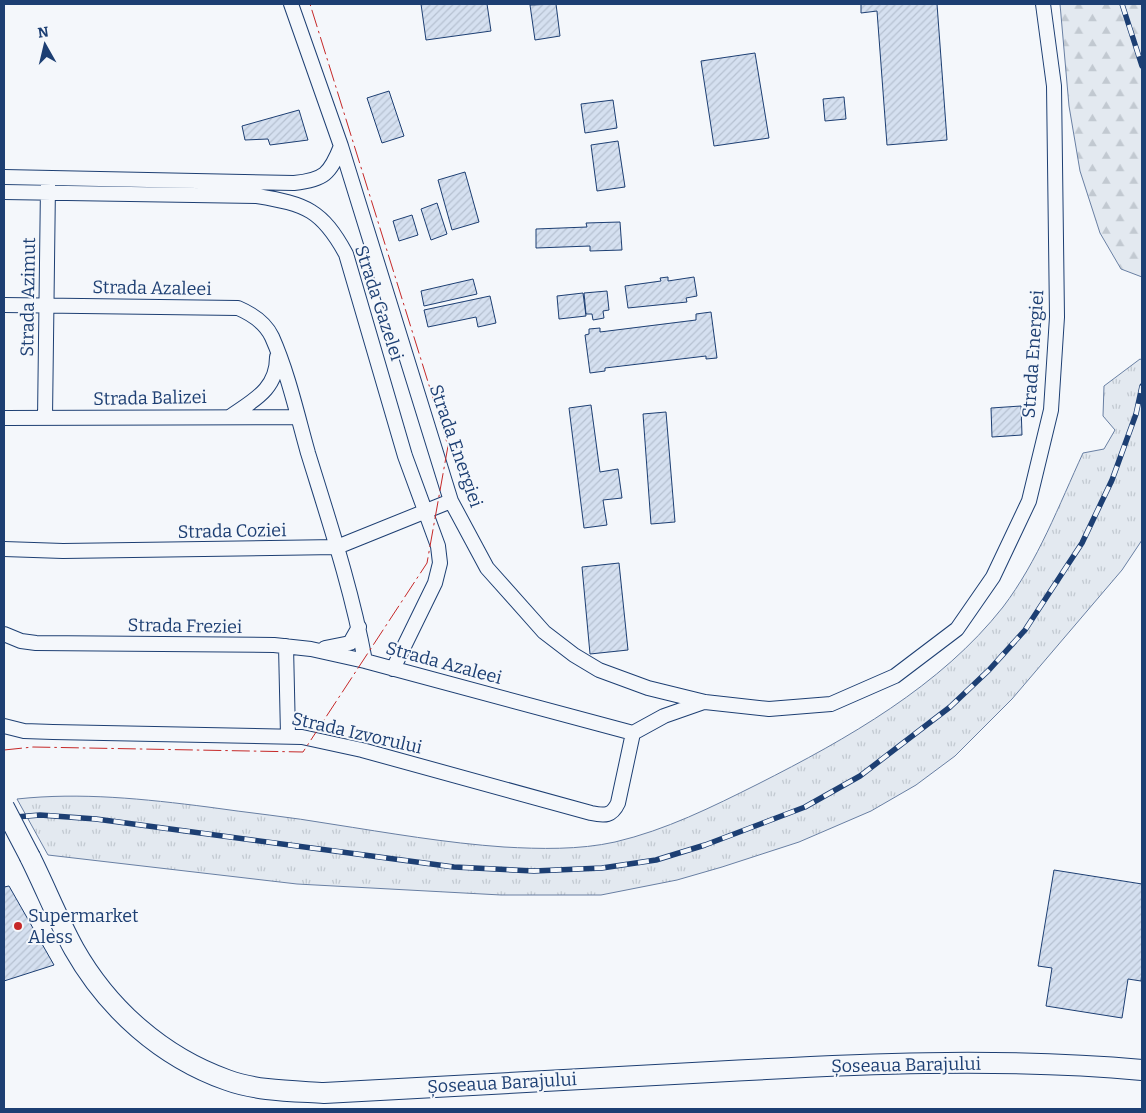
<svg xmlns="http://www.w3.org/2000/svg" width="1146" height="1113" font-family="Bitter,serif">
<defs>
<pattern id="grass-tufts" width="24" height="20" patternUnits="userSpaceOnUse" patternTransform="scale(1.25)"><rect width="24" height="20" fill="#e3e9f0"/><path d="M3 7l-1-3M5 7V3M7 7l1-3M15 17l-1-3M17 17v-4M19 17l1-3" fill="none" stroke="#c2c9d1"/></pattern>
<pattern id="forest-firs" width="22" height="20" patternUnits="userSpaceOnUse" patternTransform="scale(1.25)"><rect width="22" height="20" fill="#e3e9f0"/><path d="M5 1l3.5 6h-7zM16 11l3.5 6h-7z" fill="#c2c9d1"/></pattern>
<pattern id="building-hatch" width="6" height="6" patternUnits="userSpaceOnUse" patternTransform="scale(1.25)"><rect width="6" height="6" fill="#d5e0f0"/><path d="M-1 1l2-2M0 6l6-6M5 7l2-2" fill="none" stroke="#b6c1d1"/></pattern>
</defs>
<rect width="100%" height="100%" fill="#f4f7fb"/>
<path fill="url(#grass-tufts)" stroke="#687fa3" d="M 1140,359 L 1142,360 L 1142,540 L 1122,570 L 1012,699 L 955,756 L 916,785 L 871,811 L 799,842 L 722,867 L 677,880 L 601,895 L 501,895 L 297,884 L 48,855 L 17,799 C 81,792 145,799 208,807 C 249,813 291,817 331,824 C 389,833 446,843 504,847 C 540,849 579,850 615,842 C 666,830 712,807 758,784 C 847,739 941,686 1003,607 C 1038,561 1059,505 1083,453 L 1104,449 L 1115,430 L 1103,416 L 1104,386 Z"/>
<path fill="url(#forest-firs)" stroke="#687fa3" d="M 1060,4 L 1142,4 L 1142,277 L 1121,269 L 1100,233 L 1080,171 L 1069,106 Z"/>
<path fill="url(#building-hatch)" stroke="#1d3f73" d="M 421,4 L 487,4 L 491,31 L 426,40 Z
M 556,4 L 560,36 L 535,40 L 530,5 Z
M 861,4 L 937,4 L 947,140 L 887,145 L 877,11 L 861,13 Z
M 755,53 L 769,138 L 714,146 L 701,61 Z
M 389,91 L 404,136 L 382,143 L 367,98 Z
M 844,97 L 846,119 L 825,121 L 823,99 Z
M 613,100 L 617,128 L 585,133 L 581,104 Z
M 299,110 L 308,140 L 270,145 L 268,139 L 245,140 L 242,126 Z
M 618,141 L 625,187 L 597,191 L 591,145 Z
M 465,172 L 479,222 L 452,230 L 438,180 Z
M 437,203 L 447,234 L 431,240 L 421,209 Z
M 412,215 L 418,235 L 399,241 L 393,221 Z
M 620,222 L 622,250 L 590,251 L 590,246 L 536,248 L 536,229 L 587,227 L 586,223 Z
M 668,277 L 668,281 L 694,277 L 697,296 L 686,298 L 687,302 L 628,308 L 625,286 L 661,281 L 660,278 Z
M 473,279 L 477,294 L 424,306 L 421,291 Z
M 607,291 L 609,310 L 603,311 L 604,318 L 593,320 L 592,314 L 586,314 L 584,293 Z
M 583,293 L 586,316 L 559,319 L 557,296 Z
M 490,296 L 496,323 L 478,327 L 476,317 L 428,327 L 424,310 Z
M 711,312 L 717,358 L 706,359 L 706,356 L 605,368 L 605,371 L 590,373 L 585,335 L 589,334 L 589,329 L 600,328 L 600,332 L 696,320 L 696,314 Z
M 591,405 L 600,472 L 618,469 L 622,498 L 603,500 L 607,525 L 584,528 L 569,408 Z
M 1021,406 L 1022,435 L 992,437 L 991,408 Z
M 666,412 L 675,522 L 651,524 L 643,414 Z
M 619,563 L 628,650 L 590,654 L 582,567 Z
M 1054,870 L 1142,884 L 1142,972 L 1141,981 L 1128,979 L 1122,1018 L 1046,1006 L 1052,968 L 1038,966 Z
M 9,886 L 54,965 L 4,981 L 4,887 Z"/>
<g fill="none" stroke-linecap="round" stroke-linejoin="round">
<g stroke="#1d3f73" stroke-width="16">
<path id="minor" d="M 291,4 L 341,146 L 451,501 L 487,568 L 544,632 L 574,655 L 599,670 L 648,688 L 705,702 L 769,709 L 831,704 L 895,676 L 957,629 L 993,577 L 1029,501 L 1051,410 L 1057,317 L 1054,86 L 1043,4
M 4,177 L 294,183 C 324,180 330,174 341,146
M 4,192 L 257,196 C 306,204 322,210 346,254 L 405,456 L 438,546 L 440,563 L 435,583 L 393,669
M 4,305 L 238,308 C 252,314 265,322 272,337 C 288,373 297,414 308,453 C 329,521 352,590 365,661
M 231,416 C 254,400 277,389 277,357
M 4,418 L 297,417
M 45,418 L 48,185
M 4,549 L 63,551 L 337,547 L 451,501
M 4,634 L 21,641 L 36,643 L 274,645 L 311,649 L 365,661 L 633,733 L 664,716 L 704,702
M 286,646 L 288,735
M 325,648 L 350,643 L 359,627
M 4,726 L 24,731 L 53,732 L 302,737 L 362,750 L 591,813 C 605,816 612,816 618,803 L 633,733"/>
</g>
<g stroke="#1d3f73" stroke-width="22">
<path id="highway" d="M 30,857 C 45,887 58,920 74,949 C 108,1009 162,1057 227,1080 C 257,1091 292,1091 324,1093 C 453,1086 582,1079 711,1072 C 854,1064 999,1057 1142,1070"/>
</g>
<use href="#minor" stroke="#f4f7fb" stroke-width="14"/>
<use href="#highway" stroke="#f4f7fb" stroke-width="20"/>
<g stroke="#1d3f73" stroke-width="5.5">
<path id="rail" d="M 1122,4 L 1142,66
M 4,818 L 40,815 L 96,819 L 454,867 L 534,871 L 602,868 L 656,860 L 705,845 L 805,807 L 860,776 L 950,707 L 989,670 L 1025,630 L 1082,543 L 1112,480 L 1136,414 L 1142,386"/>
</g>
<use href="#rail" stroke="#f4f7fb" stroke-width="4" stroke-dasharray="11" stroke-linecap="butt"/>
<g stroke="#1d3f73" stroke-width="22" stroke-linecap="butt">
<path id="highway-bridge" d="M 4,807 L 30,857"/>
</g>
<use href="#highway-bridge" stroke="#f4f7fb" stroke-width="20"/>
<path stroke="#c62828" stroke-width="1" stroke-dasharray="18 4 2.5 4" stroke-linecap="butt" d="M 4,750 L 33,747 L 303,752 L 427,563 L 448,446 L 310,4"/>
</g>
<circle fill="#c62828" stroke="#f4f7fb" stroke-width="2" cx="18" cy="926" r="5"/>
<g text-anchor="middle" stroke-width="4" stroke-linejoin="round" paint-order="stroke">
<g font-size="18" fill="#1d3f73" stroke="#f4f7fb">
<text transform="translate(152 288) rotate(1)" y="6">Strada Azaleei</text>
<text transform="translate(28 297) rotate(-89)" y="6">Strada Azimut</text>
<text transform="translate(379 303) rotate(72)" y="6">Strada Gazelei</text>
<text transform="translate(1033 354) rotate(-86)" y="6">Strada Energiei</text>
<text transform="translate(150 398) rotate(-1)" y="6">Strada Balizei</text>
<text transform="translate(456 446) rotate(71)" y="6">Strada Energiei</text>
<text transform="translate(232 531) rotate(-1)" y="6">Strada Coziei</text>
<text transform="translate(185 626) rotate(1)" y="6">Strada Freziei</text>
<text transform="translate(444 663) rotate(15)" y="6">Strada Azaleei</text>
<text transform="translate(357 733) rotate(13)" y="6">Strada Izvorului</text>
<text transform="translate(906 1065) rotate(-1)" y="6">Șoseaua Barajului</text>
<text transform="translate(502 1083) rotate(-3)" y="6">Șoseaua Barajului</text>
</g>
<g font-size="18" fill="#1d3f73" stroke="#f4f7fb" text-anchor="start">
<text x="28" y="922">Supermarket<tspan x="28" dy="21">Aless</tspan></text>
</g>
</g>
<rect width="1146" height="1113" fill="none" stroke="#1d3f73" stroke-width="10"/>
<g transform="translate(45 45) rotate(352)" stroke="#f4f7fb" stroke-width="4" paint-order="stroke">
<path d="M0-4L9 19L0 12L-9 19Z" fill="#1d3f73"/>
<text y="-8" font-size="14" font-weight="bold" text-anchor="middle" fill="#1d3f73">N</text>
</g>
</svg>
